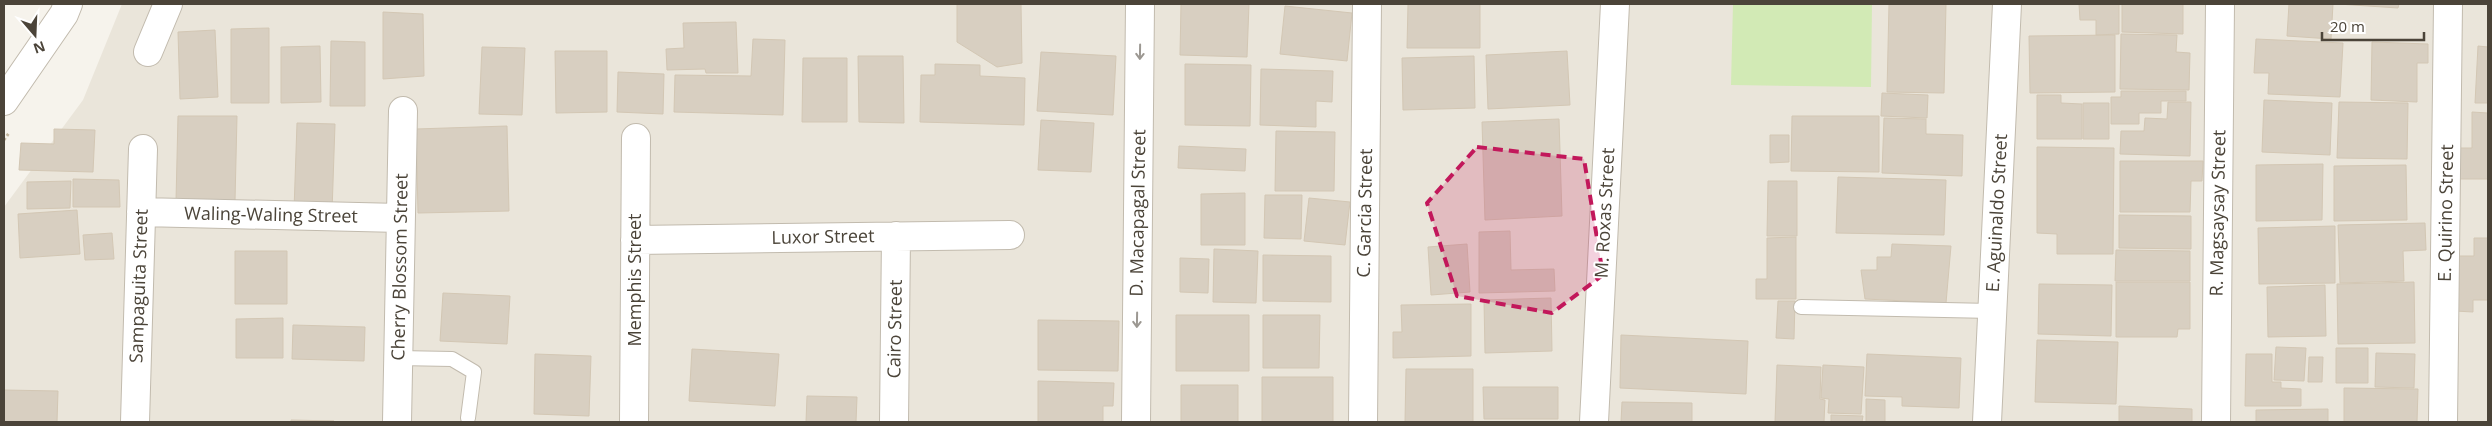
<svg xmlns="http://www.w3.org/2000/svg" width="2492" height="426" font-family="'Open Sans',sans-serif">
<rect width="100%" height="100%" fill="#f6f3ec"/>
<path fill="#eae5da" d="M 122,4 L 2488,4 L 2488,422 L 4,422 L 4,207 L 83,100 Z"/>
<path fill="#d2eab5" d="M 1733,4 L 1872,4 L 1871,87 L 1731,85 Z"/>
<path fill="#d8cfc1" stroke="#d3c7b4" d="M 957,4 L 1021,4 L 1022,63 L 997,67 L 957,42 Z
M 1181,4 L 1249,4 L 1247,57 L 1180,55 Z
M 1408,4 L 1480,4 L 1480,48 L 1407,48 Z
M 1889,4 L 1946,4 L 1944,93 L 1887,92 Z
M 2079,4 L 2119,4 L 2119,34 L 2096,35 L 2096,20 L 2080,20 Z
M 2122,4 L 2183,4 L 2183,34 L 2122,32 Z
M 2289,4 L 2333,4 L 2331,39 L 2287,36 Z
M 2338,4 L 2399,4 L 2398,8 Z
M 1285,6 L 1352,13 L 1347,61 L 1280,54 Z
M 383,12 L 423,14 L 424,76 L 383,79 Z
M 736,22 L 738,73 L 706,73 L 705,69 L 667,70 L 666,49 L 684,48 L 683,23 Z
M 269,28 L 269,103 L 231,103 L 231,29 Z
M 215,30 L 218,97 L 180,99 L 178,32 Z
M 2121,34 L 2177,35 L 2176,52 L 2190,53 L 2189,90 L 2120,89 Z
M 2115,35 L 2115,92 L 2030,93 L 2029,36 Z
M 753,39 L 785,40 L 783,115 L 674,112 L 675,75 L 751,76 Z
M 2256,39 L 2343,43 L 2340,97 L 2268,94 L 2269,73 L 2254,73 Z
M 331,41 L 365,42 L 365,106 L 330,106 Z
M 2372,42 L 2428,44 L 2428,63 L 2417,63 L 2417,102 L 2371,100 Z
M 320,46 L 321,102 L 281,103 L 281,47 Z
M 2478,46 L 2488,47 L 2488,103 L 2475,103 Z
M 482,47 L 525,48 L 522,115 L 479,114 Z
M 555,51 L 607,51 L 607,112 L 556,113 Z
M 1567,51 L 1570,105 L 1488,109 L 1486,55 Z
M 1041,52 L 1116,56 L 1113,115 L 1037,111 Z
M 858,56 L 903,56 L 904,123 L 859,122 Z
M 1474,56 L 1475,108 L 1403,110 L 1402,58 Z
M 803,58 L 847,58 L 847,122 L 802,122 Z
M 935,64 L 980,65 L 980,76 L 1025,78 L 1024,125 L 920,122 L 921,75 L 935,75 Z
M 1185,64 L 1251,65 L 1250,126 L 1185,125 Z
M 1261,69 L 1333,71 L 1332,102 L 1316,101 L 1316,127 L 1260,125 Z
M 618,72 L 664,74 L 663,114 L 617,112 Z
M 2121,91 L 2186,91 L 2186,101 L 2161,101 L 2161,113 L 2139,113 L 2139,124 L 2111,124 L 2111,97 L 2121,97 Z
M 1882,93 L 1928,95 L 1927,118 L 1881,116 Z
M 2037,95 L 2061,95 L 2061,103 L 2082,104 L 2082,139 L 2037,139 Z
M 2264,100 L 2332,103 L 2330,155 L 2262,152 Z
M 2168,102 L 2191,102 L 2190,156 L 2120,154 L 2121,131 L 2144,131 L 2145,118 L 2167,119 Z
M 2339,102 L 2408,103 L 2407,159 L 2337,158 Z
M 2083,103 L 2109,103 L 2109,139 L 2083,139 Z
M 2472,112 L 2488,113 L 2488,179 L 2458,179 L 2459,148 L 2472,148 Z
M 178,116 L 237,116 L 235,201 L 176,201 Z
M 1792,116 L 1879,116 L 1879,172 L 1791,171 Z
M 1884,118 L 1926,119 L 1926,134 L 1963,135 L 1962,176 L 1882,173 Z
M 1559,119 L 1562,216 L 1485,220 L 1482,122 Z
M 1041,120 L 1094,123 L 1091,172 L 1038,170 Z
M 297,123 L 335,124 L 332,212 L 294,210 Z
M 507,126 L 509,211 L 418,213 L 416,129 Z
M 54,129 L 95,130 L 93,172 L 19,170 L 21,143 L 54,144 Z
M 1276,131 L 1335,132 L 1334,191 L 1275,191 Z
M 1770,135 L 1789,135 L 1789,162 L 1770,163 Z
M 1179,146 L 1246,149 L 1245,171 L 1178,168 Z
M 2037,147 L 2114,148 L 2113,254 L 2057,254 L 2057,234 L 2037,233 Z
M 2120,161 L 2203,161 L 2202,181 L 2191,181 L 2190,212 L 2120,212 Z
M 2323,164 L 2322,220 L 2256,221 L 2256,165 Z
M 2406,165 L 2407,220 L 2334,221 L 2334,166 Z
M 1838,177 L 1946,180 L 1944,235 L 1836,233 Z
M 73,179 L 119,180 L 120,207 L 73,207 Z
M 71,181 L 70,208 L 27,209 L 27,182 Z
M 1768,181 L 1797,181 L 1797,236 L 1767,236 Z
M 1245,193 L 1245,245 L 1201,245 L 1201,194 Z
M 1265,195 L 1302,195 L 1301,239 L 1264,238 Z
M 1309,198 L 1350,202 L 1345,245 L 1304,241 Z
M 77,210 L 80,254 L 20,258 L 18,214 Z
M 2119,215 L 2191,216 L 2191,249 L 2119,248 Z
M 2425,223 L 2426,250 L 2403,251 L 2404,281 L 2340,283 L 2338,225 Z
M 2335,226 L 2335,283 L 2259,284 L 2258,228 Z
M 1510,231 L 1511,270 L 1554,269 L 1555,291 L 1479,293 L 1479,232 Z
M 112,233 L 114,259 L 85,260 L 83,235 Z
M 1796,237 L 1796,299 L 1756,299 L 1756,279 L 1767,279 L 1767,238 Z
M 2474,238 L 2488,238 L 2488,300 L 2473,300 L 2473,312 L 2455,311 L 2456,256 L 2474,256 Z
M 1467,244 L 1470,292 L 1431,295 L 1428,247 Z
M 1892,244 L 1951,246 L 1946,303 L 1865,299 L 1861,270 L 1877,270 L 1877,257 L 1891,257 Z
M 1214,249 L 1258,251 L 1256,303 L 1213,302 Z
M 2116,250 L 2190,251 L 2190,281 L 2115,281 Z
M 235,251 L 287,251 L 287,304 L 235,304 Z
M 1263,255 L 1331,256 L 1331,302 L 1263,301 Z
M 1180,258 L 1209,259 L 1208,293 L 1180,292 Z
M 2116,282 L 2190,282 L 2190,329 L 2178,329 L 2177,337 L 2116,337 Z
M 2414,282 L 2415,343 L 2338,344 L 2337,284 Z
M 2039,284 L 2112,285 L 2111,336 L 2038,334 Z
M 2325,285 L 2326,336 L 2268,337 L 2267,287 Z
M 443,293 L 510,296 L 507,344 L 440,341 Z
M 1551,298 L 1552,351 L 1485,353 L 1484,300 Z
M 1778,301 L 1795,301 L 1794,339 L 1776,338 Z
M 1471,304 L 1471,356 L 1393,358 L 1393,332 L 1402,332 L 1401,305 Z
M 1176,315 L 1249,315 L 1249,371 L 1176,371 Z
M 1263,315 L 1320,315 L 1319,368 L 1263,368 Z
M 283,318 L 283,358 L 236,358 L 236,319 Z
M 1038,320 L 1119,321 L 1118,371 L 1038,370 Z
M 293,325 L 365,327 L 364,361 L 292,359 Z
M 1621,335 L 1748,341 L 1746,394 L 1620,388 Z
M 2037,340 L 2118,342 L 2116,404 L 2035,402 Z
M 2276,347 L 2306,348 L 2304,381 L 2274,380 Z
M 2336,348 L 2368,348 L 2368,383 L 2336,383 Z
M 692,349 L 779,354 L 775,406 L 689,401 Z
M 2376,353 L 2415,354 L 2414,388 L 2375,387 Z
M 535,354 L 591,356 L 589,416 L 534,414 Z
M 1867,354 L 1961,358 L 1959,408 L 1902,406 L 1902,397 L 1865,396 Z
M 2246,354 L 2272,354 L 2272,382 L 2281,382 L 2281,388 L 2301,389 L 2301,406 L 2245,406 Z
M 2309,357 L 2323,357 L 2322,382 L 2308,382 Z
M 1777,365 L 1821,367 L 1820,399 L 1825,400 L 1824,422 L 1775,422 Z
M 1823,365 L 1864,367 L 1861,414 L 1828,413 L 1829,399 L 1821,398 Z
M 1406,369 L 1473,369 L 1473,422 L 1405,422 Z
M 1262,377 L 1333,377 L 1333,422 L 1262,422 Z
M 1038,381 L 1114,383 L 1113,406 L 1103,406 L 1103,422 L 1038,422 Z
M 1181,385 L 1238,385 L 1238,422 L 1181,422 Z
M 1483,387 L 1558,387 L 1558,419 L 1484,419 Z
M 2344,388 L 2418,389 L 2417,422 L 2344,422 Z
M 4,390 L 58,391 L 57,422 L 4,422 Z
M 807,396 L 857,397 L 856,422 L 806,422 Z
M 1866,399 L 1885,400 L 1885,422 L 1866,422 Z
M 1622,402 L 1692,403 L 1692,422 L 1621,422 Z
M 2119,406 L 2192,409 L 2192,422 L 2119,422 Z
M 2328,409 L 2328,422 L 2256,422 L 2256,410 Z
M 1831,415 L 1863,416 L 1862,422 L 1831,422 Z
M 291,420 L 334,421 L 291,422 Z"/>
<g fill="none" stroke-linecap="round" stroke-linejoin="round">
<g stroke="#c2bbae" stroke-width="16">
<path id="service" d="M 1801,307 L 1992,311
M 398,358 L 452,359 L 474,372 L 468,418"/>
</g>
<g stroke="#c2bbae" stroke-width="30">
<path id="minor" d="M 148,52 L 168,4
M 141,212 L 400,218
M 635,240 L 1010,235
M 135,422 L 143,149
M 397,422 L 403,111
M 634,422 L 636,138
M 894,422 L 896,236
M 1136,422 L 1140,4
M 1363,422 L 1367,4
M 1594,422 L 1615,4
M 1987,422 L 2007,4
M 2216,422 L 2220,4
M 2443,422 L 2448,4"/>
</g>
<g stroke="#c2bbae" stroke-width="30">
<path id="tertiary" d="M 4,101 L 64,14 L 68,4"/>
</g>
<path stroke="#c4b79f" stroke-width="3" stroke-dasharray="2.5 2.5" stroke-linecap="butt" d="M 4,140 L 9,133"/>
<use href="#service" stroke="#fff" stroke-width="14"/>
<use href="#minor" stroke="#fff" stroke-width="28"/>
<use href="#tertiary" stroke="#fff" stroke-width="28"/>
</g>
<defs><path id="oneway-shaft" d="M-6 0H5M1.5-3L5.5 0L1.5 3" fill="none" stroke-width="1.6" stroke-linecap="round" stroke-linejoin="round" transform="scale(1.25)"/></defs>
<g stroke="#9c9892">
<use href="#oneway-shaft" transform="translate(1140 52) rotate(91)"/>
<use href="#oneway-shaft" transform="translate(1137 320) rotate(91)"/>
</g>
<path fill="#c2185b" fill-opacity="0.2" stroke="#c2185b" stroke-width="4" stroke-dasharray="10 6" stroke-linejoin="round" d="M 1477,147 L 1584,159 L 1603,275 L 1552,313 L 1457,296 L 1427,203 Z"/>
<g text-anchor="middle" stroke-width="4" stroke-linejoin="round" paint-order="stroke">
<g font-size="18" fill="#4b4439" stroke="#fff">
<text transform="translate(1138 213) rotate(-89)" y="6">D. Macapagal Street</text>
<text transform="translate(1365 213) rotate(-89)" y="6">C. Garcia Street</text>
<text transform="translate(1605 213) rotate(-87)" y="6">M. Roxas Street</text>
<text transform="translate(1997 213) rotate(-87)" y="6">E. Aguinaldo Street</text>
<text transform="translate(2218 213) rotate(-89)" y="6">R. Magsaysay Street</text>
<text transform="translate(2446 213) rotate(-89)" y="6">E. Quirino Street</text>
<text transform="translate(271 215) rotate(1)" y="6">Waling-Waling Street</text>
<text transform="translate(823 237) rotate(-1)" y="6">Luxor Street</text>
<text transform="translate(400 267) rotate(-89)" y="6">Cherry Blossom Street</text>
<text transform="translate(635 280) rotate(-90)" y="6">Memphis Street</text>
<text transform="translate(139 286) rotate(-88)" y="6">Sampaguita Street</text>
<text transform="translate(895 329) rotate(-89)" y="6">Cairo Street</text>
</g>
</g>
<rect width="2492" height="426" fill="none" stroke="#4b4439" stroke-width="10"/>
<g transform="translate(35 35) rotate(161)" stroke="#ffffff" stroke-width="4" paint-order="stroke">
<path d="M0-4L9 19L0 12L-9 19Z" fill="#4b4439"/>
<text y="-8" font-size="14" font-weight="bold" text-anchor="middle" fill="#4b4439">N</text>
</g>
<path d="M2322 32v8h102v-8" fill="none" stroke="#4b4439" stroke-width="2.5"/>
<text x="2330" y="32" font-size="15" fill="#4b4439" stroke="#ffffff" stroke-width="4" paint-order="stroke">20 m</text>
</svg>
